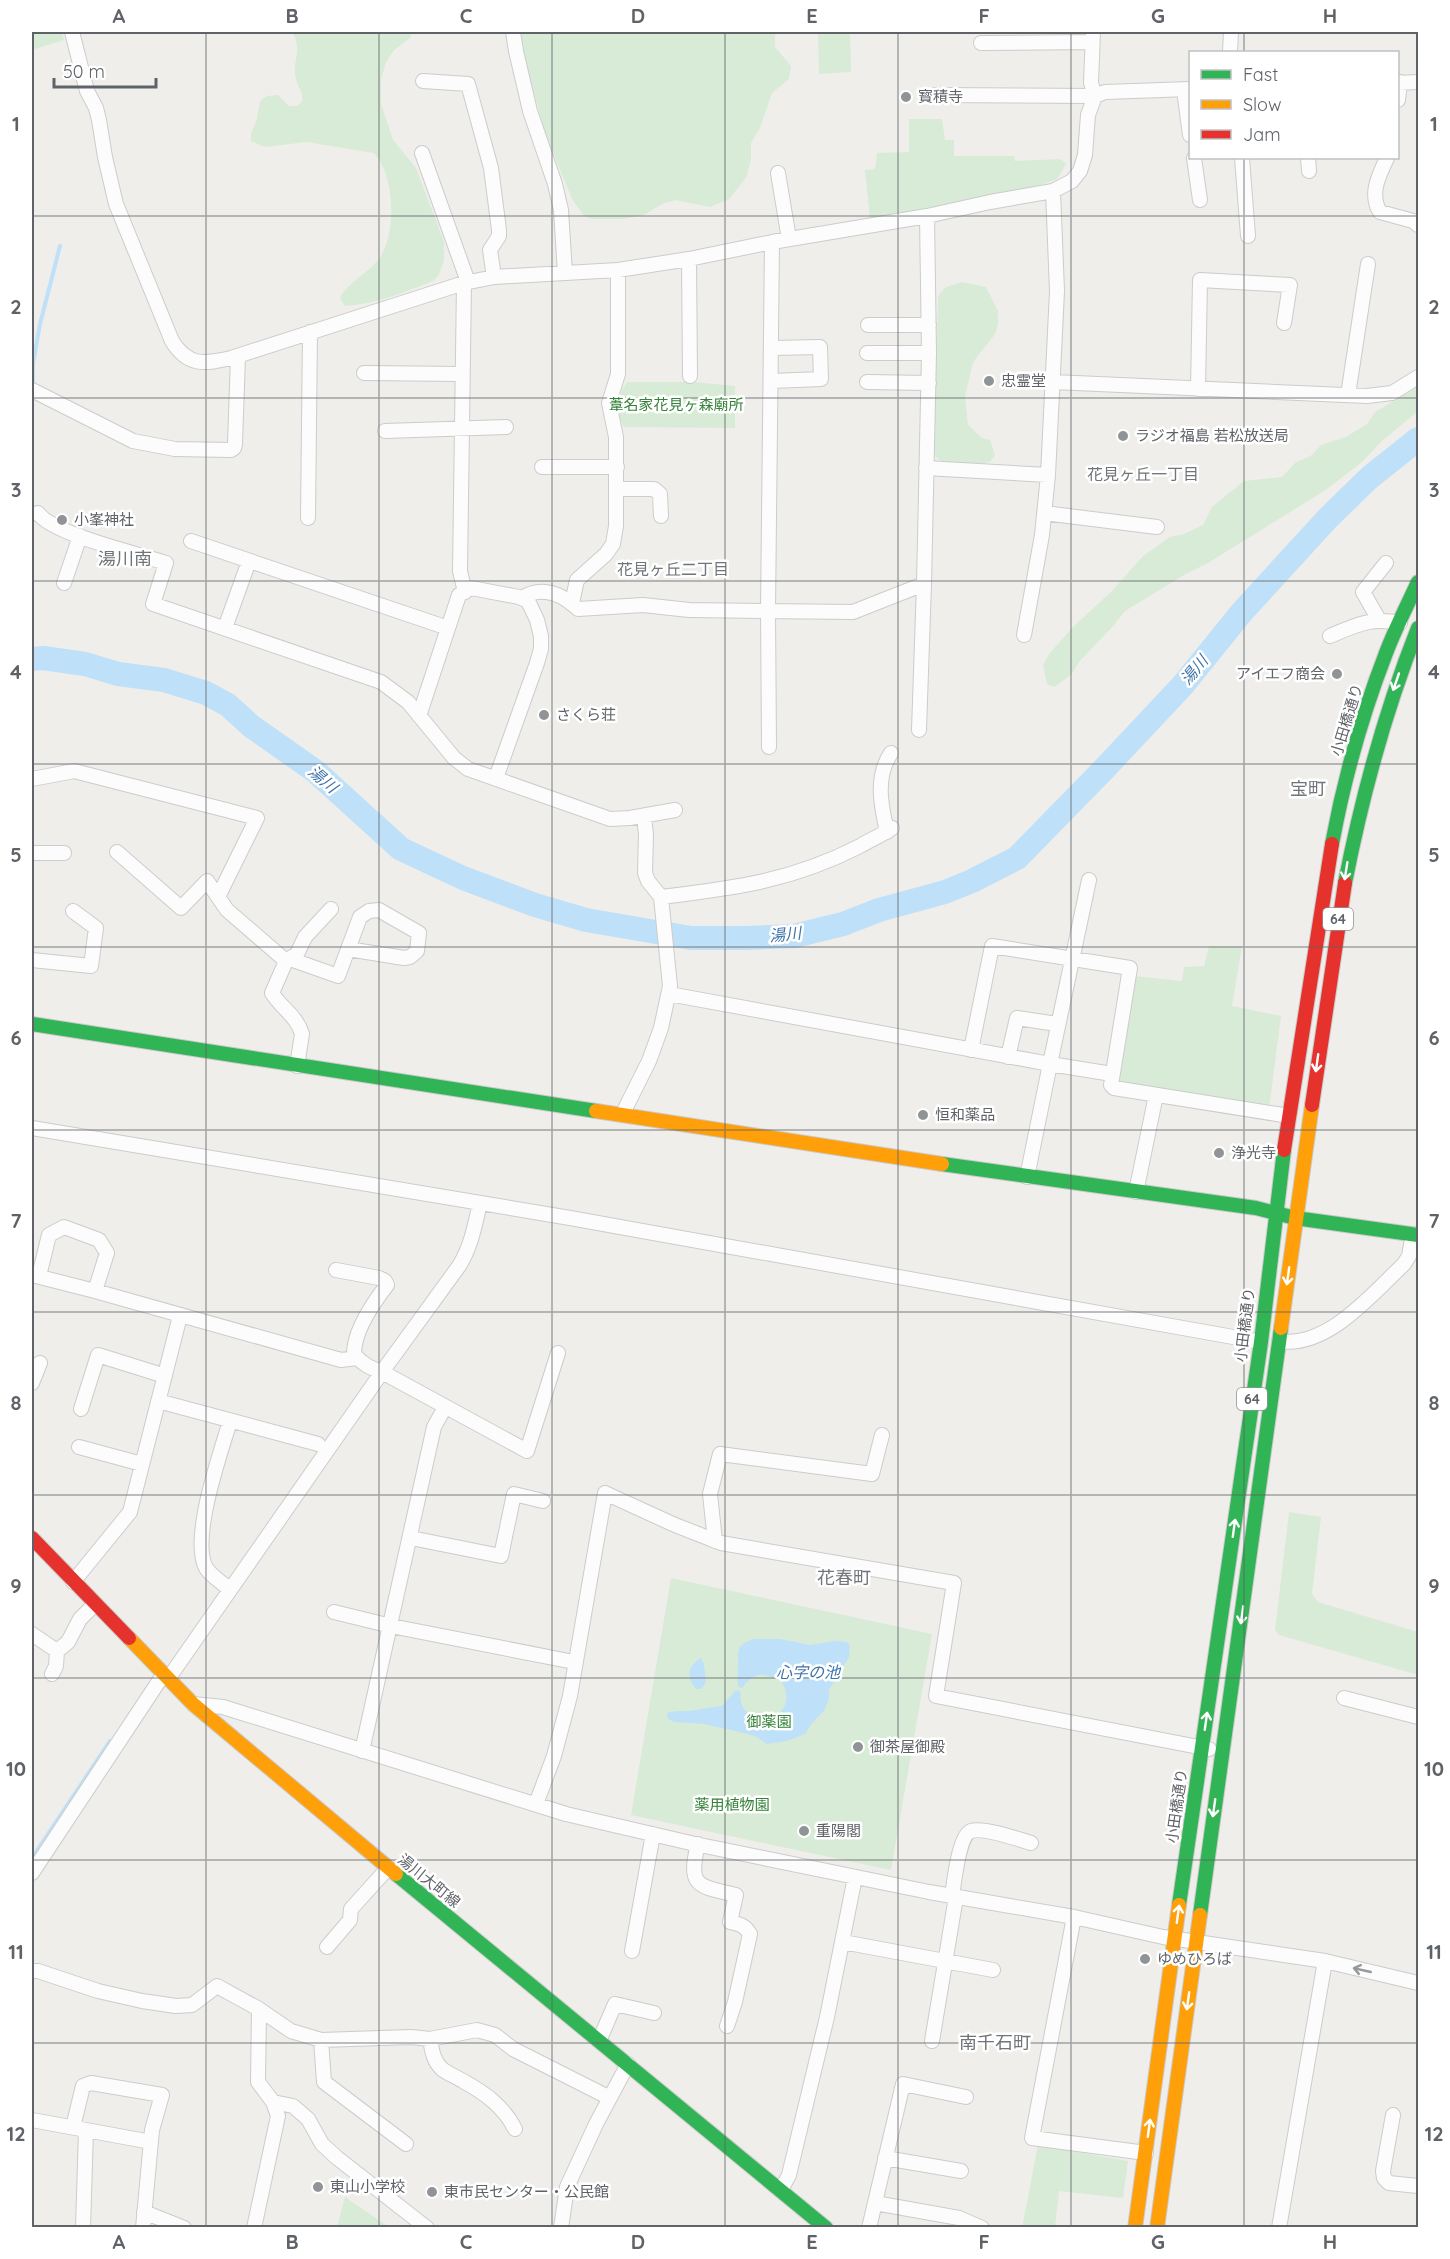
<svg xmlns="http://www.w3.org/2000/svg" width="1450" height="2259" font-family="Quicksand,'Noto Sans JP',sans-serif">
<rect width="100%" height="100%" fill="#efeeea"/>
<path fill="#d8ebd6" d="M 32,32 L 62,32 L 64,40 L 32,50 Z
M 292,32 L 412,32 L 410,38 L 394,50 L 386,62 L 381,80 L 381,104 L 393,140 L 416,168 L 444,242 L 444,261 L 438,276 L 433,281 C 404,292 377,304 345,306 L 340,298 C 348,282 367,274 379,259 C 397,235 395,175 374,153 L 307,142 L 265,147 L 251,141 L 251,133 L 257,119 L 260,101 L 267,96 L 278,95 L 289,106 L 297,106 L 302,102 C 304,93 298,88 296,79 C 291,60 304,52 292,32 Z
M 521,32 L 775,32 L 775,47 L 791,66 L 789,79 L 772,93 L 760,128 L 751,143 L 751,159 L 746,178 L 729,199 L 710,207 L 675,200 L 662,204 L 644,215 L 623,219 L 592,219 L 584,216 L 572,199 L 544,130 L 523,50 Z
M 818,32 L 850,32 L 851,72 L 819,74 Z
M 909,119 L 942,119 L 945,140 L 954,140 L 954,156 L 1014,156 L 1015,161 L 1060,159 L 1066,164 L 1057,179 L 1038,186 L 870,219 L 865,170 L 875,169 L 877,153 L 909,152 Z
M 962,282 L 986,287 L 998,311 L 998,324 L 995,334 L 976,358 L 972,366 L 965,397 L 968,425 L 982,438 L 990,440 L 995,455 L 990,462 C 973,464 942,472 934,453 L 938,296 L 946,287 Z
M 627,382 L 693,382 L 735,386 L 735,428 L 624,427 C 614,408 616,400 627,382 Z
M 1418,387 L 1418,411 L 1382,441 L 1361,463 L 1324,491 L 1208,563 L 1184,575 L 1125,611 L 1114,625 L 1079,662 L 1071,675 L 1054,687 L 1047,684 L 1043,665 L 1049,654 L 1073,627 L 1112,591 L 1143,556 L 1170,537 L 1184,534 L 1203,525 L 1212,507 L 1244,481 L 1282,477 L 1295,463 L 1312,455 L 1321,445 L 1346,437 L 1367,424 L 1375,412 Z
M 1209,946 L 1242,946 L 1232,1006 L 1281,1016 L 1269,1109 L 1115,1083 L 1133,976 L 1182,981 L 1184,967 L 1204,966 Z
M 1289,1512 L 1321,1517 L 1312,1594 L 1318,1602 L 1418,1632 L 1418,1675 L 1279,1635 L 1275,1630 Z
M 671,1578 L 932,1634 L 891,1870 L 631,1815 Z
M 1038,2145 L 1128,2161 L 1123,2198 L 1059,2191 L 1055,2227 L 1022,2228 Z
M 345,2197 L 389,2227 L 337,2227 Z"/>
<path fill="#bfe0f9" d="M 754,1639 L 780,1639 L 810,1645 L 835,1641 L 847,1642 L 850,1646 L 849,1657 L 829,1690 L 829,1699 L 824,1711 L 812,1723 L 805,1734 L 787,1741 L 767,1744 L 755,1736 L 735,1731 L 704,1724 L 675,1722 L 668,1719 L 667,1713 C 674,1711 680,1711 687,1711 C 699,1710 710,1707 722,1706 L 736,1690 L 741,1692 C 734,1729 804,1726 782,1682 C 763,1673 756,1670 742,1688 L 738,1686 C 737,1677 738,1670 738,1660 C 738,1646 740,1644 754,1639 Z
M 701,1658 L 704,1664 L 706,1682 L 701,1689 L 696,1689 C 686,1677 687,1666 701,1658 Z"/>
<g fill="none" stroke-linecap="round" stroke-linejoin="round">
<path stroke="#bfe0f9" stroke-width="4" d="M 33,386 L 33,364 L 40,324 L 60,246
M 32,1858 L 110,1741"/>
<path stroke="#bfe0f9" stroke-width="24" d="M 32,659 L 43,658 L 85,664 L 118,674 L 164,680 L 206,693 L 228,705 L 251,726 L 315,771 L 401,849 L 463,878 L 535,905 L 586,920 L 691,938 L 746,938 L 794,936 L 843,924 L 879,910 L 945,892 L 972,881 L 1017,858 L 1106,767 L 1183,685 L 1241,613 L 1328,518 L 1369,478 L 1418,439"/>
<g stroke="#cbcccc" stroke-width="16">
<path id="street" d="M 72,32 L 87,91 L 96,108 L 99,120 L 105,157 L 116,204 L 172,341 C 188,367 205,364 231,358 L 464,283 L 494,277 L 618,270 L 689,259 L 772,242 L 927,216 L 990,202 L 1053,191 L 1072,181 L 1080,171 L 1085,155 L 1088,115 L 1095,96 L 1105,92 L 1190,89
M 513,32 L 516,51 L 530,111 L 555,184 L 561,210 L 565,273
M 981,43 L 1091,42
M 1230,52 L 1231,32
M 423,81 L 468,84 L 491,168 L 499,230 L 499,236 L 490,250 L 494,277
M 1398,83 L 1418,82
M 1184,90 L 1190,135
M 935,95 L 1095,96 L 1091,83 L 1093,32
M 1398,100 L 1400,82
M 422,153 L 468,282
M 1194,158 L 1200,200
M 1242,158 L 1248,236
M 1308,158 L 1309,171
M 1387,158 C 1379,175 1369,194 1380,212 L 1413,221 L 1418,225
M 778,173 L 789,239
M 689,259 L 690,376
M 464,283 L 460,571 L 465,592
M 868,325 L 929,325
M 867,353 L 929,353
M 364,373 L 462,374
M 772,381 L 821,379 L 820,347 L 772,348
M 867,382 L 929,383
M 1053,382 L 1367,396 L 1392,393 L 1418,377
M 1198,389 L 1200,280 L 1290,285 L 1284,323
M 32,390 L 133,441 L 175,449 L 231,450 L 234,448 L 235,444 L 238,356
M 1348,395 L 1368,264
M 385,431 L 506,427
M 542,467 L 617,467
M 926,468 L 1048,475
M 617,489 L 654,489 L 660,494 L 661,516
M 38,513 C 52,534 139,554 166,563 L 153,604 L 381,682 L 408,702 L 454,758 L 468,769 L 610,819 L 630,818 L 675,810
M 1044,513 L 1157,527
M 308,518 L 310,332
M 191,541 L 448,628
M 64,583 L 80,536
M 522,598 C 542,585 562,594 578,609 L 643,605 L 689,610 L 853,612 L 924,584
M 572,603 L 577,580 L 606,554 L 613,544 L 616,526 L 616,437 L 609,403 L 618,374 L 618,270
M 1379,620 L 1363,592 L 1386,563
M 225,628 L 249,561
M 1024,635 L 1042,535 L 1048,475 L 1057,291 L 1053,191
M 1330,636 C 1356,625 1371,617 1400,623
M 419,716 L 459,595 L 471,588 L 519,597 L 528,601 L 537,620 L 541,636 L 541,649 L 537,663 L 496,778
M 919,730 L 924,584 L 929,353 L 927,216
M 769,747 L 768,610 L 772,242
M 32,779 L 74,771 L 257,818 L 218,897
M 887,832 C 881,805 875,777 891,753
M 117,852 L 181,908 L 207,881 L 227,910 L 286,961
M 32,853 L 64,853
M 661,897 C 735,888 792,881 860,846 C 870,840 882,835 892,828
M 290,959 L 338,976 L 360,917 L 369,911 L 379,910 L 419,933 L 417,951 L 410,957 L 404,958 L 348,949
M 32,960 L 91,966 L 96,928 L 73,911
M 669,994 L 1050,1064 L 1089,880
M 971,1050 L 992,946 L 1130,968 L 1111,1085 L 1114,1088 L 1289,1116
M 1008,1057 L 1017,1018 L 1057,1024
M 297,1066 L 302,1034 C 297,1016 281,1008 272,993 L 286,961 L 297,954 L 305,937 L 331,909
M 622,1115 L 649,1061 L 661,1028 L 670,986 L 661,897 L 648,881 L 645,873 L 646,835 L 644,816
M 32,1128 L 570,1218 L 1261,1342
M 1027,1177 L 1050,1064 L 1112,1074
M 1136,1192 L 1156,1095
M 336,1270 L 379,1278 L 385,1281 L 387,1285 C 373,1303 354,1330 354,1354 C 362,1364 370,1368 382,1372 L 527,1451 L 558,1353
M 32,1275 L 95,1291 L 341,1360 L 357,1358
M 39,1276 L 49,1235 L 64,1227 L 99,1240 L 107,1253 L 95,1291
M 1279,1341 C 1327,1349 1372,1294 1404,1264 L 1409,1256 L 1413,1234
M 32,1383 L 40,1363
M 158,1401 L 318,1444
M 81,1409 L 98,1355 L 165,1376
M 230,1421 C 221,1452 190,1538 206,1568 C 211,1576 223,1583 230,1590
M 79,1447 L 142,1464
M 411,1538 L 501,1556 L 514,1494 L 543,1501
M 715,1541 L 710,1494 L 720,1454 L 872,1474 L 882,1435
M 73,1582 L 130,1512 L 180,1316
M 334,1612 L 391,1626 L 574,1662
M 32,1634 L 57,1651
M 52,1674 L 56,1666 L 57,1651 L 68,1642 L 80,1619 L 95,1604
M 168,1679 L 382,1372 L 459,1266 C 471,1247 475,1225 480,1203
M 1344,1698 L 1418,1717
M 193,1704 L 223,1707 L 566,1814 L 695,1844 L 929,1892 L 1074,1917 L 1163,1937 L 1325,1961 L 1418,1983
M 362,1751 L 434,1427 L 445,1407
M 536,1804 L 554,1756 L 570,1696 L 605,1493 L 675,1525 L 721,1543 L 954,1583 L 936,1696 L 1209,1749
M 698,1844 C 687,1888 699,1886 736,1895 L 730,1922 C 739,1924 745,1925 750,1934 L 735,2002 L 727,2026
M 32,1873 L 163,1675
M 952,1896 C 954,1883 959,1835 971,1831 C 983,1827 1018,1839 1031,1843
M 1074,1917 L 1032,2138 L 1146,2153
M 843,1942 L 993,1970
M 327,1947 L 350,1920 L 351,1909 L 388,1868
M 632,1951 L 653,1834
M 32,1971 L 38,1971 L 98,1991 L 142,2001 L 176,2006 L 192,2005 L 217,1986 L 259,2009 L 291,2031 L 321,2040 L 411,2037 L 430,2039 L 477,2030 L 495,2035 L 513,2049 L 610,2098
M 259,2009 L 258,2082 L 273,2102
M 430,2039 C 432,2050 433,2061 442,2069 C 448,2074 457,2077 463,2081 C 485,2093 504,2107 515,2129
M 321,2040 L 324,2082 L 406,2144
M 599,2041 L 615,2004 L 654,2013
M 932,2041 L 956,1897
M 1393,2115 L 1383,2171 L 1384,2178 L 1389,2183 L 1418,2186
M 32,2120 L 151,2142
M 73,2127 L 83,2086 L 91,2083 L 162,2095 L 152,2130 L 143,2228
M 885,2158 L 961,2171
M 781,2190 L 789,2175 L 827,2017 L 855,1877
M 875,2203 L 959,2218 L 982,2228
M 144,2212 L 184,2228
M 83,2228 L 86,2130
M 254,2228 L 278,2116 L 273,2102 L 293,2106 L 308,2119 L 322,2144 L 336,2157 L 427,2228
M 561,2228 L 567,2187 L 596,2124 L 628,2064
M 869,2228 L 903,2084 L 966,2097
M 1279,2228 L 1325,1961"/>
</g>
<g stroke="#cacacb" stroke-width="16">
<path id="fast" d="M 1332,844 C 1344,779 1362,715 1386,653 C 1395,629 1407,606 1418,582
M 1345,883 C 1362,796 1385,711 1418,628
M 32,1024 L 596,1111
M 942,1164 L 1256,1208 L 1295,1218 L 1418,1235
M 396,1874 L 826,2228
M 1179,1905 L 1261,1342 L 1284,1150
M 1200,1915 L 1281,1328"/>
</g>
<g stroke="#cacacb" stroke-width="16">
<path id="slow" d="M 596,1111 L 942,1164
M 1281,1328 L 1312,1105
M 129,1638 L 193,1704 L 396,1874
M 1135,2228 L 1179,1905
M 1157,2228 L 1200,1915"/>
</g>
<g stroke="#cacacb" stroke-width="16">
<path id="jam" d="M 1312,1105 L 1345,883
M 1284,1150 L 1332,844
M 32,1538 L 129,1638"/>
</g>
<use href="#street" stroke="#fdfcfc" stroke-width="14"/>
<use href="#fast" stroke="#30b455" stroke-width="14"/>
<use href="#slow" stroke="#ff9f0a" stroke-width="14"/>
<use href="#jam" stroke="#e5322d" stroke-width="14"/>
</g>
<defs><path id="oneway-shaft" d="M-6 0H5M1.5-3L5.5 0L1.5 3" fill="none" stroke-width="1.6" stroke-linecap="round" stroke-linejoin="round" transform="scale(1.5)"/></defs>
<g stroke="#fff">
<use href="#oneway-shaft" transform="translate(1396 682) rotate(109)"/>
<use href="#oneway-shaft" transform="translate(1346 871) rotate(99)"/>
<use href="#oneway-shaft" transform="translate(1317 1063) rotate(98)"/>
<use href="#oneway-shaft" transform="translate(1288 1276) rotate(98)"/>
<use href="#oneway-shaft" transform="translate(1234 1528) rotate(-82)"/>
<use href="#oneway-shaft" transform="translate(1242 1615) rotate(98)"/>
<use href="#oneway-shaft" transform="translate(1206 1721) rotate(-82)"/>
<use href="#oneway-shaft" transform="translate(1214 1808) rotate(98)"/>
<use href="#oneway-shaft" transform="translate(1178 1914) rotate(-82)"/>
<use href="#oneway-shaft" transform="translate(1188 2001) rotate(98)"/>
<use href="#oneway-shaft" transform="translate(1149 2128) rotate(-82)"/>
</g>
<use stroke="#96999c" href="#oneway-shaft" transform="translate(1362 1970) rotate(-167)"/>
<path fill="none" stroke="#5f6368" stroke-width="1.5" stroke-opacity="0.55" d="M 206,32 L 206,2228M 379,32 L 379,2228M 552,32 L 552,2228M 725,32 L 725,2228M 898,32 L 898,2228M 1071,32 L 1071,2228M 1244,32 L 1244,52M 1244,158 L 1244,2228M 32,216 L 1418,216M 32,398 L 1418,398M 32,581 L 1418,581M 32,764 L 1418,764M 32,947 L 1418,947M 32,1130 L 1418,1130M 32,1312 L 1418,1312M 32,1495 L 1418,1495M 32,1678 L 1418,1678M 32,1860 L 1418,1860M 32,2043 L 1418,2043"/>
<g fill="#919496" stroke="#fff" stroke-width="2">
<circle cx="906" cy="97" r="6"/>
<circle cx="989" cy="381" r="6"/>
<circle cx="1123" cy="436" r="6"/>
<circle cx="62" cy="520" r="6"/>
<circle cx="1337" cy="674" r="6"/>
<circle cx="544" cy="715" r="6"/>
<circle cx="923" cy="1115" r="6"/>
<circle cx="1219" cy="1153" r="6"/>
<circle cx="858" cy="1747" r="6"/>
<circle cx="804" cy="1831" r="6"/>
<circle cx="1145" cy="1959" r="6"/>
<circle cx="318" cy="2187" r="6"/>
<circle cx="432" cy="2192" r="6"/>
</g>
<g text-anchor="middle" stroke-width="5" stroke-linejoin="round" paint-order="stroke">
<g fill="#fff" stroke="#8f9295" stroke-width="1.5">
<rect x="1323" y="908" width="30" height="22" rx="4.5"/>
<rect x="1237" y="1388" width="30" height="22" rx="4.5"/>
</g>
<g font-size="14" font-weight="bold" fill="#5f6368">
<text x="1338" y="924">64</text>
<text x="1252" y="1404">64</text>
</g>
<g font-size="15" fill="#5f6368" stroke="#fff" text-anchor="start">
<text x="918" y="102">寳積寺</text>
<text x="1001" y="386">忠霊堂</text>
<text x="1135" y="441">ラジオ福島 若松放送局</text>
<text x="74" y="525">小峯神社</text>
<text x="1325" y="679" text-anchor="end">アイエフ商会</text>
<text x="556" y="720">さくら荘</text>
<text x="935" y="1120">恒和薬品</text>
<text x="1231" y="1158">浄光寺</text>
<text x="870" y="1752">御茶屋御殿</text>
<text x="816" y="1836">重陽閣</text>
<text x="1157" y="1964">ゆめひろば</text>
<text x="330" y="2192">東山小学校</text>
<text x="444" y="2197">東市民センター・公民館</text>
</g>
<g font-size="15" fill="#348238" stroke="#fff">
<text x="676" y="410">葦名家花見ヶ森廟所</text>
<text x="769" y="1727">御薬園</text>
<text x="732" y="1810">薬用植物園</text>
</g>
<g font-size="15" fill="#5f6368" stroke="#fff">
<text transform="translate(1347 720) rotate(-73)" y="5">小田橋通り</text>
<text transform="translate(1245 1325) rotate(-83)" y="5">小田橋通り</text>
<text transform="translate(1177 1806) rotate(-82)" y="5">小田橋通り</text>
<text transform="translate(429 1881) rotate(39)" y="5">湯川大町線</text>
</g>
<g font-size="16" fill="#70757a" stroke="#fff">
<text x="1143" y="480">花見ヶ丘一丁目</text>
<text x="673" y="575">花見ヶ丘二丁目</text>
</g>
<g font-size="16" font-style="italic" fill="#4174aa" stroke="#fff">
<text transform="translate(1194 670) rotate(-50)" y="6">湯川</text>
<text transform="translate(323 779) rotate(40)" y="6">湯川</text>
<text transform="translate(785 934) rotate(-6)" y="6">湯川</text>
<text x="808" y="1678">心字の池</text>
</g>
<g font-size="18" fill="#70757a" stroke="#fff">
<text x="125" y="565">湯川南</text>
<text x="1308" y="795">宝町</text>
<text x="844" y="1584">花春町</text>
<text x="995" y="2049">南千石町</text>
</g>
</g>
<rect width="1450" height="2259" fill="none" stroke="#ffffff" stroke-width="66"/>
<rect x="1189" y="51" width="210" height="108" fill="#ffffff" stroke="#bfc1c3" stroke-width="1.5"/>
<rect x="1201" y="70" width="30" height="9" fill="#30b455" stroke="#bfc1c3" stroke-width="1.5"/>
<text x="1243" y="81" font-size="18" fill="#5f6368">Fast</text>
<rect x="1201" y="100" width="30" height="9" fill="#ff9f0a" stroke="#bfc1c3" stroke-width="1.5"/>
<text x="1243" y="111" font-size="18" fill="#5f6368">Slow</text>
<rect x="1201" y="130" width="30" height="9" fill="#e5322d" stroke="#bfc1c3" stroke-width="1.5"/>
<text x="1243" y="141" font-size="18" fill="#5f6368">Jam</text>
<path d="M54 78v9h102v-9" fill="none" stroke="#5f6368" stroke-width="3"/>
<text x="63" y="78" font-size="18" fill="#5f6368" stroke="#ffffff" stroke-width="4.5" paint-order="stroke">50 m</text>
<rect x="33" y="33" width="1384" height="2193" fill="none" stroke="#5f6368" stroke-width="2"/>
<g font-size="20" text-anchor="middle" font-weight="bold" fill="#5f6368">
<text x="119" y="23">A</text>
<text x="292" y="23">B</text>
<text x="466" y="23">C</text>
<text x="638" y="23">D</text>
<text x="812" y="23">E</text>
<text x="984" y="23">F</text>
<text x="1158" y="23">G</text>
<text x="1330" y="23">H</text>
<text x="16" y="131">1</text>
<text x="1434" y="131">1</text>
<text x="16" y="314">2</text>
<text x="1434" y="314">2</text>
<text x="16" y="497">3</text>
<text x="1434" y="497">3</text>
<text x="16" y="679">4</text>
<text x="1434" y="679">4</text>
<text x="16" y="862">5</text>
<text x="1434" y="862">5</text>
<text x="16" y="1045">6</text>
<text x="1434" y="1045">6</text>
<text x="16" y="1228">7</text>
<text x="1434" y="1228">7</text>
<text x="16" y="1410">8</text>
<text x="1434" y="1410">8</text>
<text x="16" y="1593">9</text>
<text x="1434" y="1593">9</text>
<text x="16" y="1776">10</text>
<text x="1434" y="1776">10</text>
<text x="16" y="1959">11</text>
<text x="1434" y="1959">11</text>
<text x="16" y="2141">12</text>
<text x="1434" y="2141">12</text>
<text x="119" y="2249">A</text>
<text x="292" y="2249">B</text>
<text x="466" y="2249">C</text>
<text x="638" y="2249">D</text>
<text x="812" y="2249">E</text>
<text x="984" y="2249">F</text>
<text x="1158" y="2249">G</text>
<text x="1330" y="2249">H</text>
</g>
</svg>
